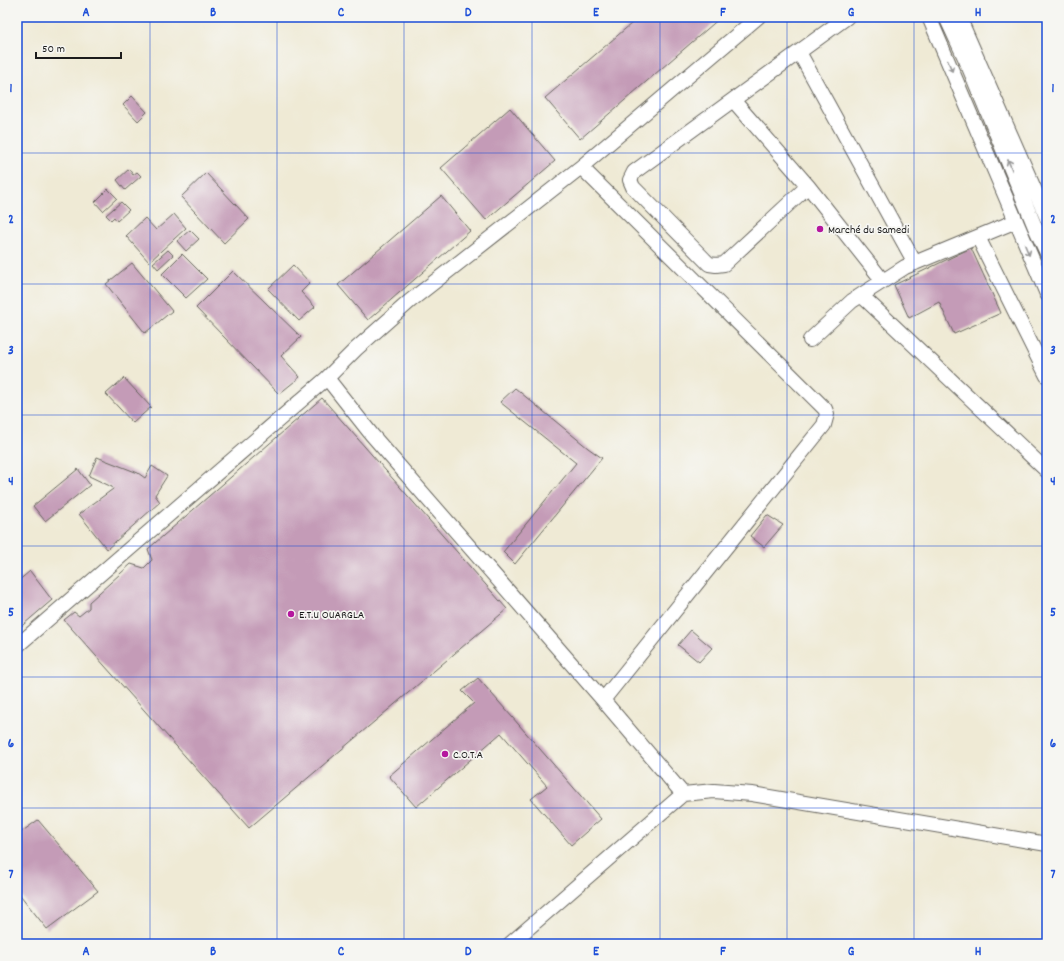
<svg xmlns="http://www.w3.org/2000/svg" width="1064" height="961" font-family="Dekko,sans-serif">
<rect width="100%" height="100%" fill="#f6f6f2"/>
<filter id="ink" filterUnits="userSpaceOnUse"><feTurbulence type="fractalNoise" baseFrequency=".025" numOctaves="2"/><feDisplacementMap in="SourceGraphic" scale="8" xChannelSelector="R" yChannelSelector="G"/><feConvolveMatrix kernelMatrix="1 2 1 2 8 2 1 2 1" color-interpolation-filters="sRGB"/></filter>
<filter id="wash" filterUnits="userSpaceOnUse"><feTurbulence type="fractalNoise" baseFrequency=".012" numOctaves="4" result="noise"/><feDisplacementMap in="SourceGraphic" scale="16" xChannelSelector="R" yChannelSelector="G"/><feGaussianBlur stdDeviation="0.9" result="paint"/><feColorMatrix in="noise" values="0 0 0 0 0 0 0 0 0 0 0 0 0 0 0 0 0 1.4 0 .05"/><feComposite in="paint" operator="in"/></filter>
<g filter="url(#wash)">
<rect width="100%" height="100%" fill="#efead5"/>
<g id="blocks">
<path fill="#c49bb7" d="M 639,17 L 721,17 L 580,139 L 545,98 Z
M 132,96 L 147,112 L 138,121 L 123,105 Z
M 510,108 L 555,161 L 486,220 L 441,168 Z
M 129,169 L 133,175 L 137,172 L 141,176 L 125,190 L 117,180 Z
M 206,173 L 249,219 L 224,243 L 181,197 Z
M 108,189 L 117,198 L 103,211 L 95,202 Z
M 441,196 L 470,231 L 368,320 L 338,285 Z
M 121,202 L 129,210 L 117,221 L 114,217 L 111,220 L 106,215 Z
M 174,214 L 186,228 L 149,262 L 126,236 L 145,218 L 156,230 Z
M 190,230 L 199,239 L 186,251 L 177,241 Z
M 971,248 L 1001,313 L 954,334 L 939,302 L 909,318 L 894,285 Z
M 168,250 L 173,255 L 158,269 L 153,263 Z
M 182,254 L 207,279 L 186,298 L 162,274 Z
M 132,263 L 172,311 L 145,333 L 106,284 Z
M 293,265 L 310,283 L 301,292 L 315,307 L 299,321 L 268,289 Z
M 233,271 L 301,337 L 281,356 L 300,377 L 279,394 L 196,308 Z
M 124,378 L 151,407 L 133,423 L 106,394 Z
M 515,388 L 588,448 L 602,458 L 515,564 L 503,552 L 576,463 L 500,402 Z
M 322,398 L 507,609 L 249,828 L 64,620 L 74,612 L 79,616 L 89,608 L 89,602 L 131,564 L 144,568 L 152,560 L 148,549 Z
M 97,457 L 138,473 L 145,478 L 152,466 L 167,476 L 155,495 L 160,502 L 107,549 L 79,514 L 113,489 L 112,487 L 89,476 Z
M 78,469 L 90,485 L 45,521 L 33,506 Z
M 767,515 L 783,525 L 764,547 L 750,536 Z
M 30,571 L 52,600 L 17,630 L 17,582 Z
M 691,630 L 712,648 L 699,662 L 678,645 Z
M 478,678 L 601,819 L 571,845 L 531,799 L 547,786 L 501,733 L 416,807 L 389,776 L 474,703 L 462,691 Z
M 38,820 L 98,891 L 47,929 L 17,891 L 17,835 Z"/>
</g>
</g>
<g filter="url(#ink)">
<use href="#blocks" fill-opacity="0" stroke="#66645d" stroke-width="1"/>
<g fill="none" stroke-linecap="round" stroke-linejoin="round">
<g stroke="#66645d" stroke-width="16">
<path id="minor" d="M 929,17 L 1047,294
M 946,17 L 966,60 L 1035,227 L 1047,253
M 959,17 L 1047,218
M 799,52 L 915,263
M 733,100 L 808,186 L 883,281
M 581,167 L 758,17
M 808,186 L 724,264 L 716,265 L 709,264 L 633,187 L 630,180 L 634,172 L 847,17
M 978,237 L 1047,376
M 861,295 L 1047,471
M 810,340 L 852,301 L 905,267 L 1016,221
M 327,378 L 356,349 L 410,301 L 581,167 L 825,409 L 827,414 L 824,425 L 603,700
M 17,646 L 327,378 L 372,435 L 603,700 L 683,794
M 510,944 L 683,794 L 714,791 L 752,794 L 1047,844"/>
</g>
<use href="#minor" stroke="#fff" stroke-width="14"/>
</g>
<defs><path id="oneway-shaft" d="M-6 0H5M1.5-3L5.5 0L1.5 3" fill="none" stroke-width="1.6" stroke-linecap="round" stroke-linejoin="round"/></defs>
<g stroke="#999">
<use href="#oneway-shaft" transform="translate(950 66) rotate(67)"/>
<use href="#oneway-shaft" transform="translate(1010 165) rotate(-112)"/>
<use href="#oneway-shaft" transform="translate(1027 250) rotate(67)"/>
</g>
</g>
<path fill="none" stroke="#1d4ed8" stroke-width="1" stroke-opacity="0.55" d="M 150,17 L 150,944M 277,17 L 277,944M 404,17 L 404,944M 532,17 L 532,944M 660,17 L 660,944M 787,17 L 787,944M 914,17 L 914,944M 17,153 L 1047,153M 17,284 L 1047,284M 17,415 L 1047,415M 17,546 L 1047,546M 17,677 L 1047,677M 17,808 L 1047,808"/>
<g fill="#b5179e" stroke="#f6f6f2" stroke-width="1.5">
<circle cx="820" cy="229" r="4"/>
<circle cx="291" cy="614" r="4"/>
<circle cx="445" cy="754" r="4"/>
</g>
<g text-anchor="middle" stroke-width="3.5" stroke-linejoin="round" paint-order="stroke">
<g font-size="12" fill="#1c1c1c" stroke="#f6f6f2" text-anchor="start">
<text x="828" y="233">Marché du Samedi</text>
<text x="299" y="618">E.T.U OUARGLA</text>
<text x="453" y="758">C.O.T.A</text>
</g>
</g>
<rect width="1064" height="961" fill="none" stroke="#f6f6f2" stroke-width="44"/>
<path d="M36 52v6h85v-6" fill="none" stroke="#1c1c1c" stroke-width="2"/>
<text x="42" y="52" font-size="12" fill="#1c1c1c" stroke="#f6f6f2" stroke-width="3" paint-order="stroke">50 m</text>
<rect x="22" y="22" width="1020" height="917" fill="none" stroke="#1d4ed8" stroke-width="1.5"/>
<g font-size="13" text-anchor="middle" font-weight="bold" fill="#1d4ed8">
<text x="86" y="16">A</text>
<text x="213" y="16">B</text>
<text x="341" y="16">C</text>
<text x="468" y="16">D</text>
<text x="596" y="16">E</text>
<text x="723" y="16">F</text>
<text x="851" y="16">G</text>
<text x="978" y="16">H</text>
<text x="11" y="92">1</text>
<text x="1053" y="92">1</text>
<text x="11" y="223">2</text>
<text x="1053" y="223">2</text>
<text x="11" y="354">3</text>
<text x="1053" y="354">3</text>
<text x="11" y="485">4</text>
<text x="1053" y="485">4</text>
<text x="11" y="616">5</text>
<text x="1053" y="616">5</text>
<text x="11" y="747">6</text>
<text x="1053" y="747">6</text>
<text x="11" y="878">7</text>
<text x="1053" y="878">7</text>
<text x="86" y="955">A</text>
<text x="213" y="955">B</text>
<text x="341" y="955">C</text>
<text x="468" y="955">D</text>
<text x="596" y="955">E</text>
<text x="723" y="955">F</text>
<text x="851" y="955">G</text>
<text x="978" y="955">H</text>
</g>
</svg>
